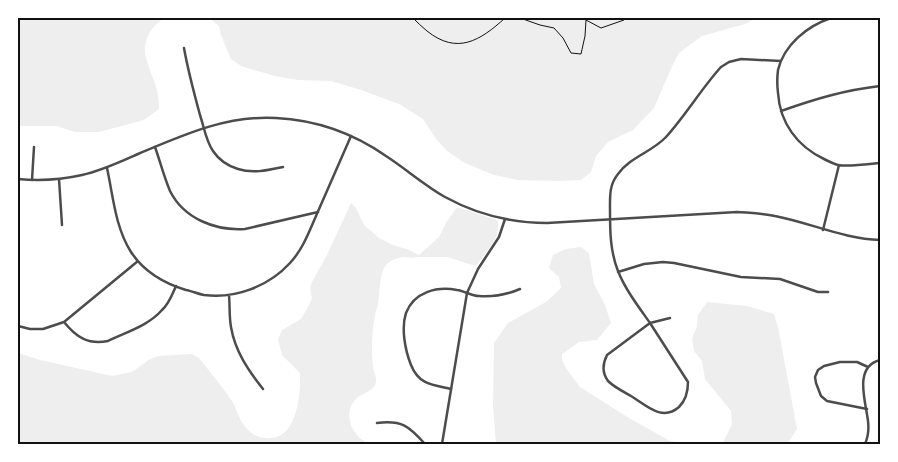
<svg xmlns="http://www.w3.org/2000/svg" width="898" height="462" font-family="'Alegreya Sans',sans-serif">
<rect width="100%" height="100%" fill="#fff"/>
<path fill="#eee" d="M 18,18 L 166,18 C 153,23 144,38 145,52 C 145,56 147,60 148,64 C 153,79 160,93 159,109 L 144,120 L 99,132 L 75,132 L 56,126 L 18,126 Z
M 209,18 L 757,18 L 745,24 L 702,36 L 679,53 L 673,64 L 654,108 L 633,130 L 608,142 L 596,156 L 591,172 L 581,180 L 559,181 L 518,180 L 494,175 L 465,163 L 447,151 L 437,140 L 423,119 L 399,104 L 361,90 L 331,81 L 298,80 L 275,76 L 241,66 L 231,59 L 221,35 L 219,26 Z
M 351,203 L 356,208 L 364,225 L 379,238 L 393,245 L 409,250 L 419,255 L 439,237 L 446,223 L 457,207 L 497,220 C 504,234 484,255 476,266 L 447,257 L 416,257 C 411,259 410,257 405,257 C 399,257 391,260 387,264 C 379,271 380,294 378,305 C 377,309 375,312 375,316 C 372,330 371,351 373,366 C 373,371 377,376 376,381 C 376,390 363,393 357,398 C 344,409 349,429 361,439 C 364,441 367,443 371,444 L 18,444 L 18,353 L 40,360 L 112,376 L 132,372 L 150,359 L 158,356 L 192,354 L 199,358 C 210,372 222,386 232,401 C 237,410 240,422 247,429 C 254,436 261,439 271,438 C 297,437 301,393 300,373 L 282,355 L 278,339 L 282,330 L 301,319 L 309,305 L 312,298 L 310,288 L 312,282 L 327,255 Z
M 581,247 L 589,253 L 594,284 L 605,305 L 611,323 L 597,340 L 579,342 L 562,354 L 562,360 L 566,368 L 580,387 L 629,418 L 670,441 L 689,444 L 496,444 L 493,406 L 494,343 L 508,323 L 546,302 L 561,288 L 559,277 L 549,268 L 553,255 L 566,249 Z
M 707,302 L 747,306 L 774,314 L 778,327 L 797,429 L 787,444 L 719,444 L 723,443 L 732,424 L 731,411 L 705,379 L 702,361 L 694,351 L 692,339 L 697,326 L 698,315 Z"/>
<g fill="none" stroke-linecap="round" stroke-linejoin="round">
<path stroke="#111" stroke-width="1" d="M 321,18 L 332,19 L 338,18
M 413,18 C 417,22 422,27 427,31 C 457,55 480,41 505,18
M 520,18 L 540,25 L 554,28 L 563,38 L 571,53 L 581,54 L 585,36 L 586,20 L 601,28 L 624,20 L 626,18"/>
<path stroke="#4c4c4c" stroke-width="2.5" d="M 831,18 C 807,26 784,45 778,70 C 777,78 777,85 778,93 C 780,123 797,146 824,159 C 828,161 834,164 838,165 C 849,167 869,164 880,163
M 184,48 C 188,71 194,93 200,115 C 204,127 206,141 213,151 C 219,160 228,166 238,169 C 253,174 269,170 283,167
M 781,111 C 815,99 845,90 880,86
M 155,147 C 160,161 164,177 170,191 C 184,219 216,231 245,229 L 318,212
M 107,168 C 113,195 115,227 131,252 C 144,272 163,283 186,290 C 192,291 198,294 204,295 C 236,299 269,286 290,263 C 303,249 309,232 316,216 C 328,189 339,163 351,136
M 59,179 L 62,225
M 32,180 L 34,147
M 823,230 L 839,165
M 618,272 L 644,264 L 663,262 L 674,263 L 741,277 L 780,279 L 818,292 L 828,292
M 229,295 C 230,306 229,316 231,327 C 235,351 248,370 263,389
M 670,318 L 650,323 C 638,306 625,289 618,271 C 610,251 610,230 610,210 C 610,197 609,185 618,174 C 630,157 652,152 666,137 C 686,115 701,89 721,67 L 729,62 L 741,59 L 781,61
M 64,322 C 76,337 88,345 108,341 C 126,332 148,326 162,310 C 169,304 172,295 176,286
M 650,323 L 688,382 C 688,392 686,400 679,407 C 662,422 646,405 631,396 C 624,392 614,387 608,381 C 602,373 603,363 607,355 Z
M 18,326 L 30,329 L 43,329 L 64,322 L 138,261
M 451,389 C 433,385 419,385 411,365 C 405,350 401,328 406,313 C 414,292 437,286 457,290 C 465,291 471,296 479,296 C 494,297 506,295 520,289
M 867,409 L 827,401 L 821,396 L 816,383 L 815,377 L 818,370 L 824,366 L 840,362 L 857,362 L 868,367
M 377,423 C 402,420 409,426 425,444
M 865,444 C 868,437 869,429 868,421 C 866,402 853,367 880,360"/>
<path stroke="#4c4c4c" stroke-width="2.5" d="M 18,179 C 39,181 60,180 82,175 C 101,171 120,162 138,154 C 183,135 227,115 276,118 C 316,120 353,133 386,156 C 406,169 424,185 445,197 C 476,214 512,223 547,223 L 737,212 C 750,213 762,213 775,216 C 811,223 844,239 880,240
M 442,444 L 467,293 L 478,269 L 499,237 L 505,219"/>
</g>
<rect width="898" height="462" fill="none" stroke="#ffffff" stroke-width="38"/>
<rect x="19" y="19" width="860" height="424" fill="none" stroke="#111" stroke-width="2"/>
</svg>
